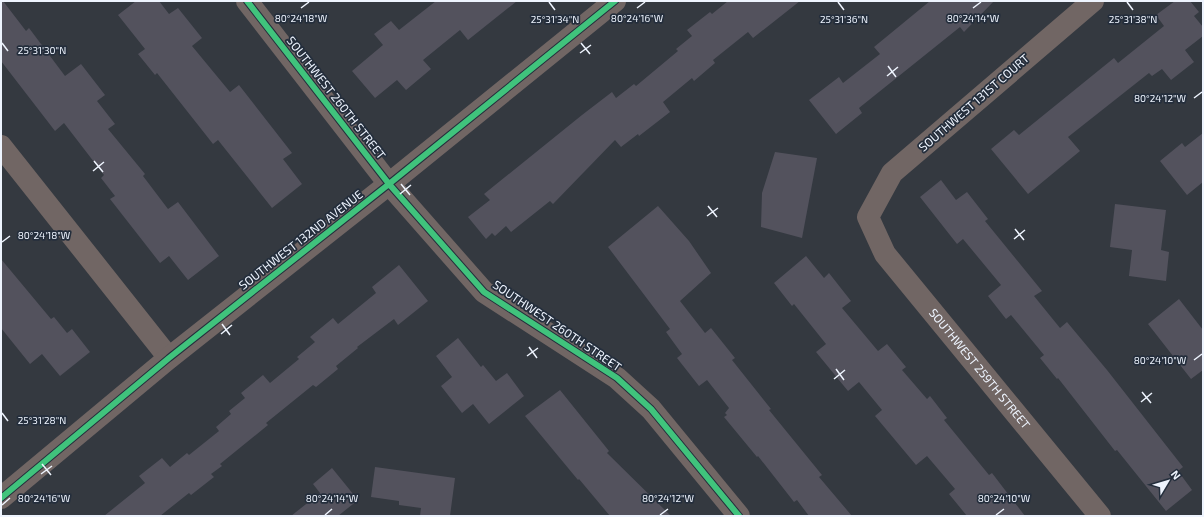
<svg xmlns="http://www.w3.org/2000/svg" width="1204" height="517" font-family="'Exo 2',sans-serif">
<rect width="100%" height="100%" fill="#343940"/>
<path fill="#53525d" d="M 1,1 L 3,1 L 26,31 L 29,28 L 65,76 L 81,64 L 105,95 L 97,101 L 115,124 L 108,129 L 145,174 L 143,176 L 168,209 L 178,202 L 219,256 L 188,280 L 169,256 L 160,263 L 110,199 L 115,196 L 101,178 L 104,175 L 64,123 L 55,131 L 1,61 Z
M 136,1 L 159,1 L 169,14 L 178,8 L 202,38 L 192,46 L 230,92 L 239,85 L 292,153 L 283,159 L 302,184 L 272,208 L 218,140 L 213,144 L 157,73 L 155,75 L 138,54 L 145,49 L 118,15 Z
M 436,1 L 517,1 L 468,40 L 460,30 L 423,60 L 431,69 L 406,90 L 397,80 L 375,98 L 352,71 L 383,45 L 374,34 L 391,21 L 399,30 Z
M 728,1 L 800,1 L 753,38 L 748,32 L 713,60 L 715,63 L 694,81 L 692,78 L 663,102 L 670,112 L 639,136 L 638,134 L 621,147 L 615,140 L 553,204 L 550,201 L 511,232 L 506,226 L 495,236 L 492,233 L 486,239 L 468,217 L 490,200 L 484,194 L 582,115 L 612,92 L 616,98 L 634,84 L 636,86 L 678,51 L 676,49 L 692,36 L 687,30 L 710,12 L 712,14 Z
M 930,1 L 994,1 L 964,32 L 960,27 L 859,108 L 862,113 L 836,134 L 809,100 L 839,77 L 843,83 L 880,54 L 874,47 Z
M 1175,1 L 1190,1 L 1199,12 L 1194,16 L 1203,27 L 1203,36 L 1185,50 L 1194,62 L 1171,80 L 1162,69 L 1152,76 L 1149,73 L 1068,137 L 1080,151 L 1028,194 L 991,149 L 1014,130 L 1019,135 L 1114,58 L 1118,63 L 1164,26 L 1156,15 Z
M 1203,133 L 1203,182 L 1187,195 L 1160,161 L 1182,143 L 1185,147 Z
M 775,152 L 817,158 L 802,238 L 761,227 L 762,193 Z
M 941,180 L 956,200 L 967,192 L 988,219 L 985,221 L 1042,291 L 1034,296 L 1060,328 L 1067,322 L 1107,370 L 1183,467 L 1178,471 L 1192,490 L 1166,511 L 1117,450 L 1115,451 L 1058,378 L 1057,379 L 1040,358 L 1044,355 L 1011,315 L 1006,319 L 988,296 L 1001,285 L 963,239 L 957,244 L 920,197 Z
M 1115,204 L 1166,210 L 1161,250 L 1169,252 L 1166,281 L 1129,276 L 1132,250 L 1110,247 Z
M 658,206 L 689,241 L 711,273 L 680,301 L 705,333 L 711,328 L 735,358 L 732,360 L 771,409 L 769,410 L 822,475 L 819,477 L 852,516 L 809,516 L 797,500 L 794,502 L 758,456 L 757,457 L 724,417 L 727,415 L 725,413 L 729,408 L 707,380 L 699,386 L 677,358 L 682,354 L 666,332 L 670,329 L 608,247 Z
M 806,256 L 824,278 L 829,273 L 851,301 L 842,308 L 878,351 L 887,344 L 906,367 L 902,370 L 927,399 L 930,396 L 947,418 L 944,420 L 989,475 L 992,473 L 1025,516 L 967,516 L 949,494 L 955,489 L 927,456 L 916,465 L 875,416 L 882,410 L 859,382 L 848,391 L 816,352 L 826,344 L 794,304 L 792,306 L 774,283 Z
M 1,259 L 51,319 L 54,317 L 67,333 L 72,329 L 90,352 L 60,376 L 42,354 L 30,364 L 1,328 Z
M 399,265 L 428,301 L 398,325 L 394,319 L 357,347 L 358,348 L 336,366 L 338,369 L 316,387 L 313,385 L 266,423 L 268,425 L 220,464 L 222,466 L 211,474 L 214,477 L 191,495 L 189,493 L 160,516 L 104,516 L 145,483 L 139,476 L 162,458 L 170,467 L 187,453 L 189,455 L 219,431 L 216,427 L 231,414 L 229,411 L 245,398 L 241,393 L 263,375 L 270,383 L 299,359 L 297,357 L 315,342 L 310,337 L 333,318 L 338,324 L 376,293 L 372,287 Z
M 1179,299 L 1203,330 L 1203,370 L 1191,379 L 1148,324 Z
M 458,338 L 481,367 L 483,365 L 496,381 L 507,373 L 524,396 L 489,424 L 473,404 L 462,413 L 441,386 L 452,377 L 436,356 Z
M 560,390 L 609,451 L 607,453 L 671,516 L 610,516 L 579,479 L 578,480 L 525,416 Z
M 375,467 L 455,478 L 450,516 L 420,516 L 421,508 L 399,505 L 399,501 L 371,497 Z
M 332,468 L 358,500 L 338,516 L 291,516 L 320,493 L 313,484 Z"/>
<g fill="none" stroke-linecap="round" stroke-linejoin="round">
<g stroke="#716664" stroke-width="22">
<path d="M 247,1 L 389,184 L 484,292 L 617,378 L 651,409 L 739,516"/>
<path id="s1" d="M 1093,1 L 892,173 L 868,217 L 885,254 L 1100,516"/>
<path d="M 1,146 L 169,358"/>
</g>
<path stroke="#716664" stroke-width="22" d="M 1,498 L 169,358 L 389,184 L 615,1"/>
<g stroke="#242e3c" stroke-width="8">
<path id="cycleway" d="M 247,1 L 389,184 L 484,292 L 617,378 L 651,409 L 739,516
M 1,498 L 169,358 L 389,184 L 615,1"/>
</g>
<use href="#cycleway" stroke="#40c37c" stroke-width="6"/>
</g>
<path fill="none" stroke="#eef4fe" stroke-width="1.5" d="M 549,2 L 555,10M 838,2 L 844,10M 1127,2 L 1133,10M 301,8 L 309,2M 637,8 L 645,2M 973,8 L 981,2M 2,43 L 8,51M 581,43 L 590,54M 580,53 L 591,45M 888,66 L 896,77M 887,76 L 898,67M 1194,98 L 1202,92M 94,161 L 103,172M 93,171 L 104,162M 401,184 L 410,195M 400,194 L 411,185M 708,206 L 717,217M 707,216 L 718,208M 1015,229 L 1024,240M 1014,239 L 1025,230M 2,242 L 10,236M 222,324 L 230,335M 221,334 L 232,325M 529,347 L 537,358M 527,356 L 538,348M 1194,360 L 1202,354M 836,369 L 844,380M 834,379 L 845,370M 1142,392 L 1151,403M 1141,402 L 1152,393M 2,413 L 8,421M 42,464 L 51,475M 41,474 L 52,466M 2,505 L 10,498M 325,515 L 332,509M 660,515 L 668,509M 996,515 L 1004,509"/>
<g text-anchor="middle" stroke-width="3.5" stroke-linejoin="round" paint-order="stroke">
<g font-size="12" fill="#eef4fe" stroke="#242e3c">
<text transform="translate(336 98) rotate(52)" y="4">SOUTHWEST 260TH STREET</text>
<text transform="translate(974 103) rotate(-41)" y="4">SOUTHWEST 131ST COURT</text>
<text transform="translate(301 240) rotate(-38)" y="4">SOUTHWEST 132ND AVENUE</text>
<text transform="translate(557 326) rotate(34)" y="4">SOUTHWEST 260TH STREET</text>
<text dy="4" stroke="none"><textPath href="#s1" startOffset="504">SOUTHWEST 259TH STREET</textPath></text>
</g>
</g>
<g font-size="10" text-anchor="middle" fill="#eef4fe" stroke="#242e3c" stroke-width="3.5" stroke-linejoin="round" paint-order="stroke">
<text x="301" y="22">80°24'18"W</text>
<text x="637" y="22">80°24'16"W</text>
<text x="973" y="22">80°24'14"W</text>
<text x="555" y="23">25°31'34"N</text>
<text x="844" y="23">25°31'36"N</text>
<text x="1133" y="23">25°31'38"N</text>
<text x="42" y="54">25°31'30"N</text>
<text x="1160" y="102">80°24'12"W</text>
<text x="44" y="239">80°24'18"W</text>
<text x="1160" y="364">80°24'10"W</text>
<text x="42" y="424">25°31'28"N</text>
<text x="44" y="502">80°24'16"W</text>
<text x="332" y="502">80°24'14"W</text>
<text x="668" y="502">80°24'12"W</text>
<text x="1004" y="502">80°24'10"W</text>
</g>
<rect width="1204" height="517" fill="none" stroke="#eef4fe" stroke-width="4"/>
<g transform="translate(1168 481) rotate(52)" stroke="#242e3c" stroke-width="3" paint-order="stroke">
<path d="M0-3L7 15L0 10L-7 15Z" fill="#eef4fe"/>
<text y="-6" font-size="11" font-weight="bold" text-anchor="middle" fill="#eef4fe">N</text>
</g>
</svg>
